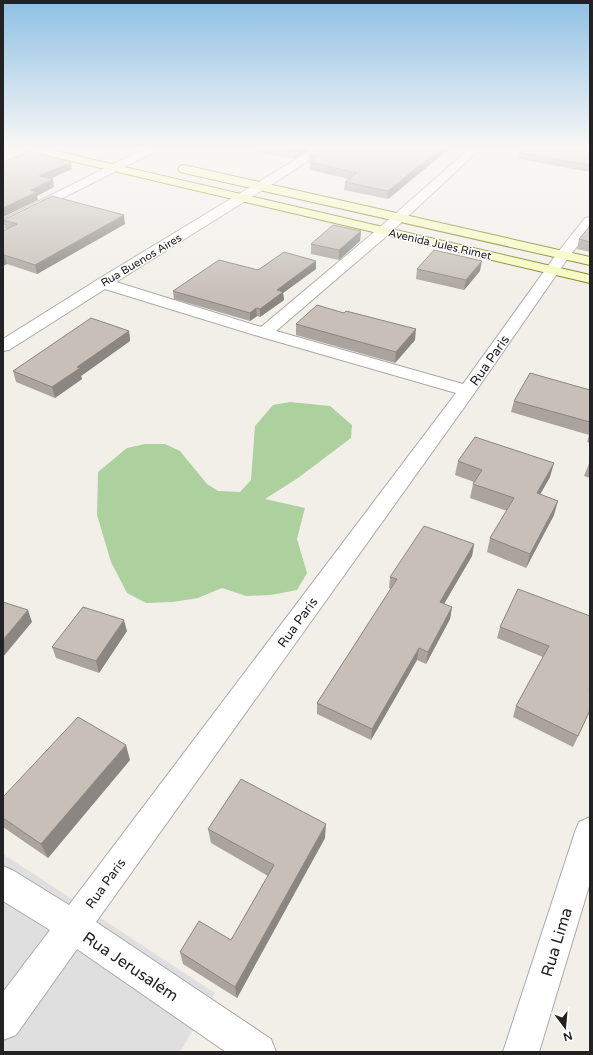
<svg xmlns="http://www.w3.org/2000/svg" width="593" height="1055" font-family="'Varela Round',sans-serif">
<rect width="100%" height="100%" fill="#f2efe9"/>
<path fill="#e0dfdf" d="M 3,854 L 215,993 L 180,1052 L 3,1052 Z"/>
<path fill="#add19e" d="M 290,402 L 330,406 L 352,425 L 351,438 L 298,478 L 265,499 L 305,508 L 297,539 L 307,573 L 297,590 L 271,595 L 246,596 L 222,588 L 198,598 L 173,602 L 146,603 L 127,593 L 111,562 L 97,515 L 98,472 L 127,448 L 145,444 L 165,444 L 180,451 L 207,484 L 218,491 L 240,492 L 251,480 L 255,426 L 273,405 Z"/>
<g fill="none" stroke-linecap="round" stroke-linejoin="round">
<g stroke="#a9a9a9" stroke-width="2">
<path id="minor" d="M 144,149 L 158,149 L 156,151 L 3,228 L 3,219 Z
M 313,149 L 326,149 L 285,176 L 116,282 L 261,327 L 379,228 L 469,149 L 480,149 L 389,234 L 276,331 L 463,384 L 558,252 L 585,218 L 590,217 L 590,230 L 568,258 L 473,395 L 96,922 L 271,1039 L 276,1052 L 226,1052 L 77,949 L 16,1035 L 3,1040 L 3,992 L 50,930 L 3,901 L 3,866 L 14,871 L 69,905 L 456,393 L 258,336 L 105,289 L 9,350 L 3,351 L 3,339 L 97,280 Z
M 590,817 L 590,883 L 539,1052 L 503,1052 L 575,832 L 579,822 Z"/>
</g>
<g stroke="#707d05" stroke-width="2">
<path id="secondary" d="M 27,149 L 47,149 L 590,275 L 590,283 L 33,152 Z
M 184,165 L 590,257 L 590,265 L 180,172 L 178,169 L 180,166 Z"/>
</g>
<use href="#minor" fill="#fff" fill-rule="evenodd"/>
<use href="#secondary" fill="#f7fabf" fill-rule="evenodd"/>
</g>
<path fill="#aba49e" d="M 246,149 L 311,149 L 294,159 Z
M 318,149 L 449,149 L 388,199 L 344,190 L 345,182 L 349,179 L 310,170 L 310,162 L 309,162 L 309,154 Z
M 590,149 L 590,172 L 519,159 L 520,153 Z
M 3,220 L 125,224 L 37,274 L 7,264 L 3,266 L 7,229 L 5,228 Z
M 590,226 L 590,252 L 577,249 L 579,239 Z
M 361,231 L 360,241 L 339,260 L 311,254 L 311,244 Z
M 316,269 L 283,293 L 284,300 L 260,317 L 257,316 L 250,321 L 174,299 L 173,291 Z
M 417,269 L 480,271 L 464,290 L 416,279 Z
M 296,324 L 415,340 L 395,363 L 296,335 Z
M 129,331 L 130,341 L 81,376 L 82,379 L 55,398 L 16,382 L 13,371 Z
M 590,390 L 590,443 L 587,442 L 589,435 L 511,412 L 514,401 Z
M 458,461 L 550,477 L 540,494 L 554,515 L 526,568 L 487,552 L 490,538 L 507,511 L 470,498 L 473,484 L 474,482 L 455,475 Z
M 590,461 L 590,478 L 584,476 Z
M 474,544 L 472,556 L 444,604 L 452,607 L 450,619 L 426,664 L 417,660 L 371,740 L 317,714 L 317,703 L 391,589 L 389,588 L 390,577 Z
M 518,589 L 589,690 L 590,711 L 573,747 L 513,717 L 516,706 L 543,657 L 497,638 L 500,627 Z
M 127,631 L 99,673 L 56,658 L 52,647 Z
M 130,760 L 48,858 L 3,827 L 3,797 Z
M 208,829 L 325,838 L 237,998 L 183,964 L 180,952 L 231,940 L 268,876 L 211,843 Z"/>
<path fill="#8b8681" d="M 298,149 L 311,149 L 294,159 L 294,151 Z
M 440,149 L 449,149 L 388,199 L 388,191 Z
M 71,162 L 72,169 L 41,183 L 39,176 Z
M 53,179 L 54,187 L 37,196 L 38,200 L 3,217 L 3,208 L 31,190 Z
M 124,215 L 125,224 L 37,274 L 35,265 Z
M 361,231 L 360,241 L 339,260 L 339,250 Z
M 4,255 L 7,264 L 3,266 L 3,256 Z
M 316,261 L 316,269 L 283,293 L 284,300 L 260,317 L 260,309 L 277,290 Z
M 482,261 L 480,271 L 464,290 L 466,280 Z
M 256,308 L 257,316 L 250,321 L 250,313 Z
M 416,329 L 415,340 L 395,363 L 396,352 Z
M 129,331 L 130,341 L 81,376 L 82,379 L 55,398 L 52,387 L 77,367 Z
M 554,463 L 550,477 L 533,507 L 537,493 Z
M 558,501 L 554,515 L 526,568 L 530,554 Z
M 474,544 L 472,556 L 438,614 L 440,602 Z
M 452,607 L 450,619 L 426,664 L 428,652 Z
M 28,610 L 32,622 L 3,657 L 3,640 Z
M 124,620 L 127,631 L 99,673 L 96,661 Z
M 419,648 L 417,660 L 371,740 L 372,729 Z
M 126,745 L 130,760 L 48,858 L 41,844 Z
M 326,824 L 325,838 L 237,998 L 235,987 Z"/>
<path fill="#c7bfb8" stroke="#8b8681" d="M 282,149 L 298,149 L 294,151 Z
M 318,149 L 440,149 L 388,191 L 345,182 L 357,173 L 310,162 L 319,156 L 309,154 Z
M 524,149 L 590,149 L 590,165 L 520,153 Z
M 30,151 L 71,162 L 39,176 L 53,179 L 31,190 L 37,192 L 3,208 L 3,162 Z
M 52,196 L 124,215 L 35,265 L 4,255 L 3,256 L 3,231 L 17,224 L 3,220 Z
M 333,225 L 361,231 L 339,250 L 311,244 Z
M 590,226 L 590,242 L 579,239 Z
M 434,250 L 482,261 L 466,280 L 417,269 Z
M 284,252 L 316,261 L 277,290 L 283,292 L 260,309 L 256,308 L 250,313 L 173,291 L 219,260 L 258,270 Z
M 317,305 L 344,313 L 346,311 L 416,329 L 396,352 L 296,324 Z
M 91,318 L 129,331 L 77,367 L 80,368 L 52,387 L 13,371 Z
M 530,373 L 590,390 L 590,422 L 514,401 Z
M 475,437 L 554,463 L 537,493 L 558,501 L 530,554 L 490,538 L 514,498 L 473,484 L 482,470 L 458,461 Z
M 424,526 L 474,544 L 440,602 L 452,607 L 428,652 L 419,648 L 372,729 L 317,703 L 397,579 L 390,577 Z
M 518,589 L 590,616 L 590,688 L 589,690 L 590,691 L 590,710 L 578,736 L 516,706 L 549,646 L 500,627 Z
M 3,602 L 28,610 L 3,640 Z
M 83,607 L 124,620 L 96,661 L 52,647 Z
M 78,717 L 126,745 L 41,844 L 3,818 L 3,797 Z
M 241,779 L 326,824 L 235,987 L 180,952 L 199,921 L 231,940 L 274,865 L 208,829 Z"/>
<linearGradient id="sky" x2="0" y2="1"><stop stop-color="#8fc0e4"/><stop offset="0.5" stop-color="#f9f8f5"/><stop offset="1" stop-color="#f9f8f5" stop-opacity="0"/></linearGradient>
<rect width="593" height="296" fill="url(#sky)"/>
<g text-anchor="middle" stroke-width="3" stroke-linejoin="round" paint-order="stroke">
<g font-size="11" fill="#222" stroke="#fff">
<text transform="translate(440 244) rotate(13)" y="4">Avenida Jules Rimet</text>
<text transform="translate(141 260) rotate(-31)" y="4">Rua Buenos Aires</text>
</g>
<g font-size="13" fill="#222" stroke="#fff">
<text transform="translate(489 360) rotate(-55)" y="5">Rua Paris</text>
<text transform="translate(297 622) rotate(-54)" y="5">Rua Paris</text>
<text transform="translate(105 883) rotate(-54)" y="5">Rua Paris</text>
</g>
<g font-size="16" fill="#222" stroke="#fff">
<text transform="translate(556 942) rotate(-73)" y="6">Rua Lima</text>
<text transform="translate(131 966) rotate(34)" y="6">Rua Jerusalém</text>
</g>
</g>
<rect width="593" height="1055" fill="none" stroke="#222222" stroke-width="8"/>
<g transform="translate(565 1027) rotate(164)" stroke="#ffffff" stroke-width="3" paint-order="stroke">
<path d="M0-3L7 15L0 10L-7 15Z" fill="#222222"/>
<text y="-6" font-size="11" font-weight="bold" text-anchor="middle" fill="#222222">N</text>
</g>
</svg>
